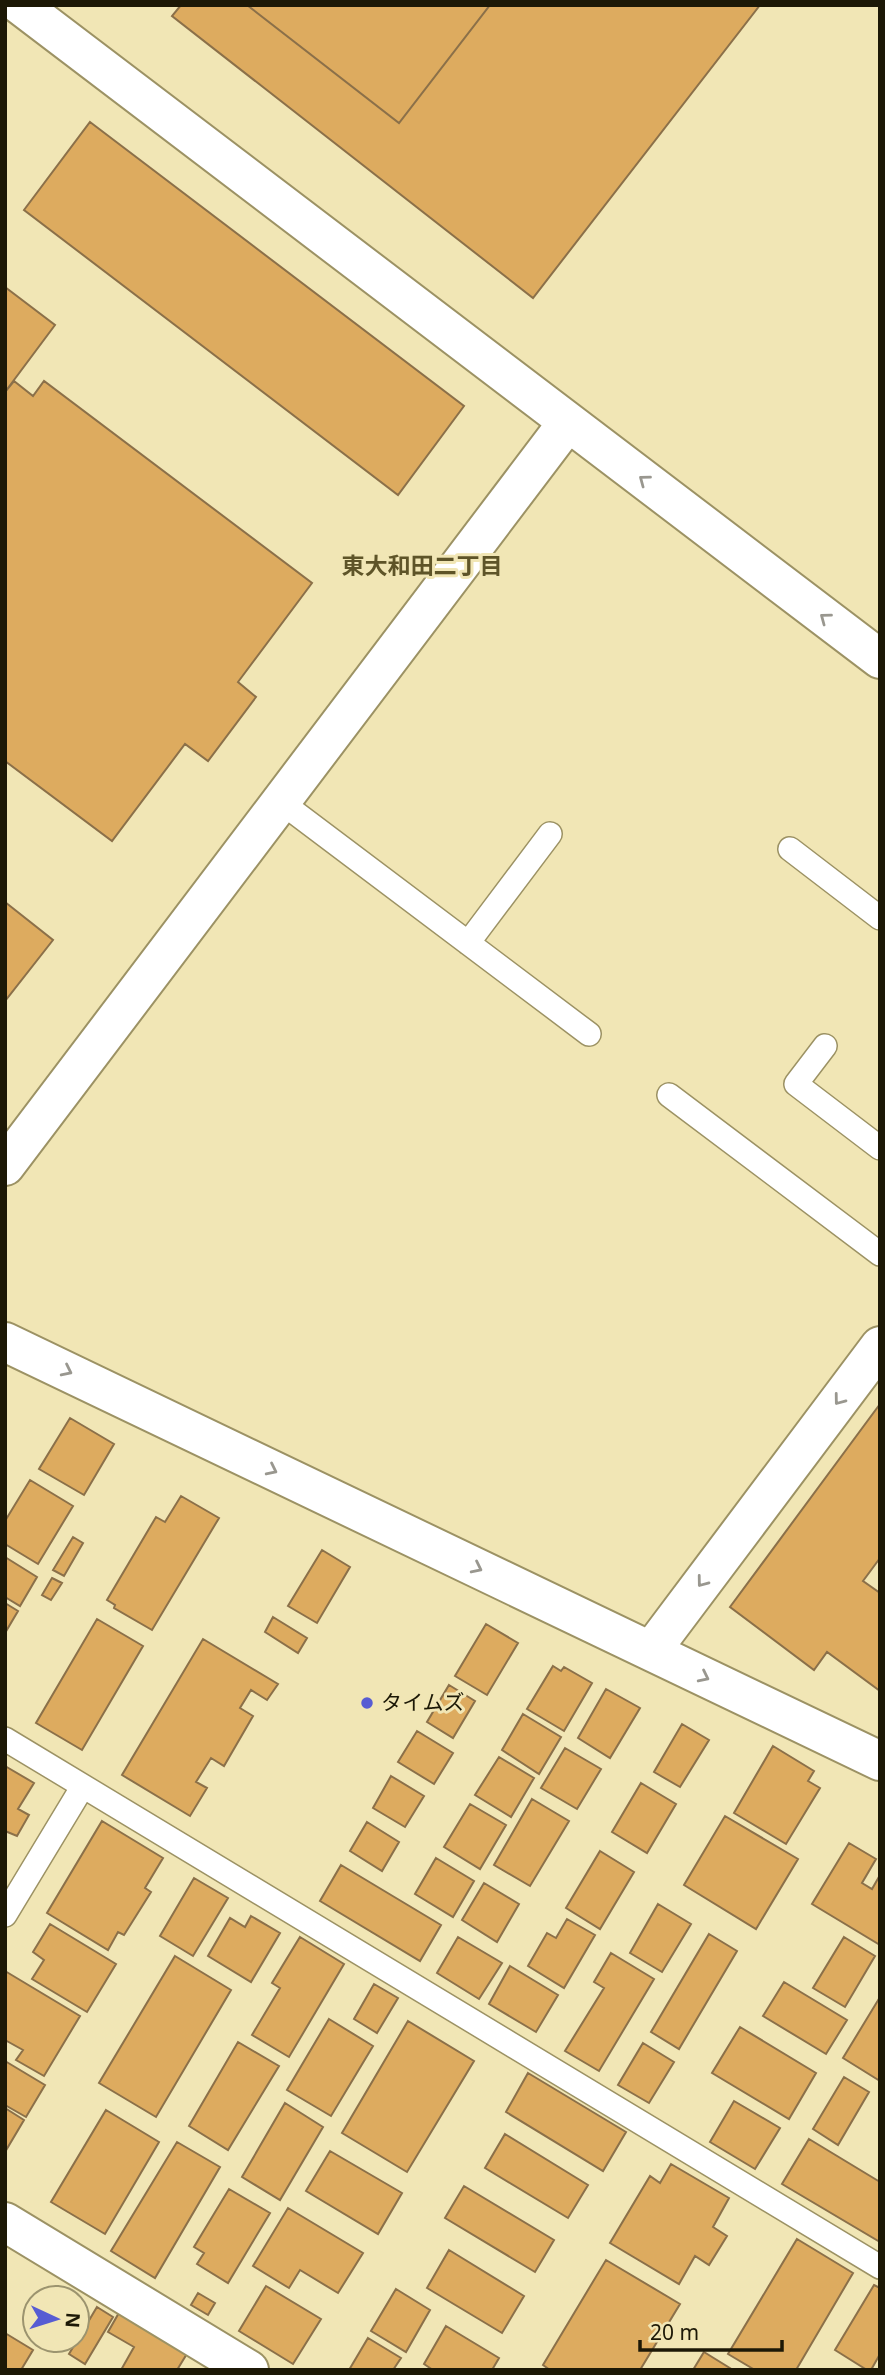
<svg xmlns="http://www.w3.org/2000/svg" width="885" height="2375" font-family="'Noto Sans','Noto Sans JP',sans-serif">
<rect width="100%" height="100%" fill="#f1e6b5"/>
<path fill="#ddab5f" stroke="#8b7049" stroke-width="2" d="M 181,5 L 247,5 L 399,123 L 490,5 L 760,5 L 533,298 L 172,16 Z
M 247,5 L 490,5 L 399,123 Z
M 90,122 L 464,406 L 398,495 L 24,210 Z
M 5,287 L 55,325 L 5,392 Z
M 14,381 L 33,396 L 44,381 L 312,583 L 238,682 L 256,697 L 208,761 L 185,744 L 112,841 L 5,761 L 5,392 Z
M 5,902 L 53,940 L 5,1001 Z
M 880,1404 L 880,1558 L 863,1581 L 880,1593 L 880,1691 L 827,1652 L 814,1670 L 730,1607 Z
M 70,1418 L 114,1444 L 84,1495 L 39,1469 Z
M 30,1480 L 73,1506 L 38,1564 L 5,1544 L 5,1521 Z
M 181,1496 L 219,1518 L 152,1630 L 114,1608 L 115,1605 L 107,1600 L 156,1517 L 165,1522 Z
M 73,1537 L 83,1543 L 64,1576 L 53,1570 Z
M 322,1550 L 350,1567 L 317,1623 L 288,1606 Z
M 5,1557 L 37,1577 L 20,1606 L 5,1597 Z
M 52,1578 L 62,1583 L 51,1600 L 42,1595 Z
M 5,1603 L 18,1611 L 5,1633 Z
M 273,1617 L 307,1638 L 298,1653 L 265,1632 Z
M 97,1619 L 143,1646 L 82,1750 L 36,1723 Z
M 486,1624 L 518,1643 L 487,1695 L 455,1676 Z
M 203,1639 L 278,1684 L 267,1700 L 251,1690 L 240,1708 L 253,1716 L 224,1766 L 211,1758 L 196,1782 L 207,1788 L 190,1816 L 122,1775 Z
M 553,1666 L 561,1671 L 564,1667 L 592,1683 L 564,1731 L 527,1709 Z
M 449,1685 L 475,1701 L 453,1738 L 427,1722 Z
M 606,1689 L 640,1708 L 610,1758 L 578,1738 Z
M 523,1714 L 561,1737 L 539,1774 L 502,1750 Z
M 682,1724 L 709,1740 L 680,1787 L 654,1772 Z
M 417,1731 L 453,1753 L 434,1784 L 398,1762 Z
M 773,1746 L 814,1771 L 808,1781 L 820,1788 L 786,1844 L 734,1813 Z
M 565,1748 L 601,1769 L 577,1809 L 541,1788 Z
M 499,1757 L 534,1778 L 511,1817 L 475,1795 Z
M 5,1766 L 34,1783 L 18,1809 L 29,1815 L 17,1836 L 5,1831 Z
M 391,1776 L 424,1796 L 405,1827 L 373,1808 Z
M 641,1783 L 676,1804 L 647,1853 L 612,1832 Z
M 532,1799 L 569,1821 L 530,1886 L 494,1865 Z
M 470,1804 L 506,1825 L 480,1869 L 444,1847 Z
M 725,1816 L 798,1859 L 756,1929 L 684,1885 Z
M 102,1821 L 163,1858 L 145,1888 L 151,1892 L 124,1935 L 118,1932 L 108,1950 L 47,1913 Z
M 367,1822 L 399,1842 L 382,1871 L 350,1851 Z
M 849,1843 L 876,1859 L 862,1883 L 872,1889 L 880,1875 L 880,1945 L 812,1904 Z
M 600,1851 L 634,1872 L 600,1929 L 566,1908 Z
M 436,1858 L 474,1881 L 453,1917 L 415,1894 Z
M 341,1865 L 441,1925 L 420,1961 L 320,1901 Z
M 194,1878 L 228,1898 L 193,1956 L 160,1936 Z
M 484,1883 L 519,1904 L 497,1942 L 462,1920 Z
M 658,1904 L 691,1924 L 662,1972 L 630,1953 Z
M 251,1916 L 280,1933 L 251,1982 L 208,1956 L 230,1918 L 245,1927 Z
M 567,1919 L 595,1935 L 564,1988 L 528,1966 L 547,1933 L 556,1938 Z
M 50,1924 L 116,1964 L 87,2012 L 32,1979 L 44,1960 L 33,1952 Z
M 709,1934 L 737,1951 L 679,2049 L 651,2032 Z
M 300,1937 L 344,1964 L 289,2057 L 252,2035 L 280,1988 L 272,1983 Z
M 458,1937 L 502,1963 L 479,1999 L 437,1973 Z
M 844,1937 L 875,1956 L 845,2007 L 813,1988 Z
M 611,1953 L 654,1979 L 599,2071 L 565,2051 L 604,1988 L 594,1982 Z
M 175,1956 L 231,1990 L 156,2117 L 99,2083 Z
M 510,1966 L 558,1995 L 536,2032 L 489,2004 Z
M 5,1971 L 80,2016 L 44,2076 L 16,2060 L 23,2050 L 5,2040 Z
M 784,1982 L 847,2020 L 826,2054 L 763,2016 Z
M 374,1984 L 398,1998 L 377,2033 L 354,2019 Z
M 880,1997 L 880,2081 L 843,2058 Z
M 329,2019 L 373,2046 L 331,2116 L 287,2090 Z
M 408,2021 L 474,2061 L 407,2172 L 342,2133 Z
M 740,2027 L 816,2073 L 789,2119 L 712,2073 Z
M 238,2042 L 279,2066 L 228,2150 L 189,2126 Z
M 643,2043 L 674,2062 L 649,2103 L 618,2085 Z
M 5,2061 L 45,2085 L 26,2117 L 5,2105 Z
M 528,2073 L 626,2132 L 603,2171 L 506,2112 Z
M 844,2077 L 869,2092 L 838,2145 L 813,2129 Z
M 734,2101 L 780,2128 L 755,2169 L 710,2142 Z
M 285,2103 L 323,2127 L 280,2200 L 242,2177 Z
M 5,2108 L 24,2120 L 5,2152 Z
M 106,2110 L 159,2142 L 105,2234 L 51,2202 Z
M 505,2134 L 588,2185 L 568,2218 L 485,2168 Z
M 809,2139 L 880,2182 L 880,2242 L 782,2184 Z
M 177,2142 L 220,2167 L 155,2278 L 111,2251 Z
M 330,2151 L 402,2193 L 378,2234 L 306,2191 Z
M 671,2164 L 729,2198 L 713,2227 L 727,2236 L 709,2265 L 695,2256 L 679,2284 L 610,2243 L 650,2176 L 660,2183 Z
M 464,2186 L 554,2240 L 535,2272 L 445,2218 Z
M 229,2189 L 270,2213 L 228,2283 L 197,2264 L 204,2253 L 194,2247 Z
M 288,2208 L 363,2253 L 338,2293 L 300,2270 L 289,2288 L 253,2266 Z
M 797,2239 L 853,2273 L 796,2370 L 755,2370 L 728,2354 Z
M 449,2250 L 524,2296 L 502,2333 L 427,2288 Z
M 606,2260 L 680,2304 L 640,2370 L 550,2370 L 543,2365 Z
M 874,2285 L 880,2288 L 880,2354 L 871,2370 L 867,2370 L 835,2350 Z
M 266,2286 L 321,2319 L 293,2364 L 239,2331 Z
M 396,2289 L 430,2310 L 406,2352 L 371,2331 Z
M 198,2293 L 215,2303 L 208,2315 L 191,2305 Z
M 97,2307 L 113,2317 L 85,2364 L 69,2354 Z
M 120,2311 L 188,2352 L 177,2370 L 121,2370 L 134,2347 L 108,2332 Z
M 446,2326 L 499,2358 L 492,2370 L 433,2370 L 424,2364 Z
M 5,2333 L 33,2350 L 21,2370 L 5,2370 Z
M 368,2338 L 401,2358 L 393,2370 L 349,2370 Z
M 704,2352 L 733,2370 L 693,2370 Z"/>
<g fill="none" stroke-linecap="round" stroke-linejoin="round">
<g stroke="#9c9264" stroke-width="26">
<path id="service" d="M 281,802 L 589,1034
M 790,849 L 880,918
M 468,943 L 550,834
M 825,1046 L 796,1084 L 880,1148
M 669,1095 L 880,1254
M 5,1739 L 880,2267
M 5,1915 L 83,1786"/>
</g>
<g stroke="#9c9264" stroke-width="42">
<path id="minor" d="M 20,5 L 880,659
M 5,1166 L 568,422
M 5,1342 L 880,1761
M 651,1651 L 880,1346
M 5,2222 L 249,2370"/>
</g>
<use href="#service" stroke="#fff" stroke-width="23"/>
<use href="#minor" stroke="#fff" stroke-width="38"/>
</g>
<defs><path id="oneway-chevron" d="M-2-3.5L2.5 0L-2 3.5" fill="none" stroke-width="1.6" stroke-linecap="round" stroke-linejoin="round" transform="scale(1.75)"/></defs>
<g stroke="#99978f">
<use href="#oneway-chevron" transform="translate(644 480) rotate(-143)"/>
<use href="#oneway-chevron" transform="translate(825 618) rotate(-143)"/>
<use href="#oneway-chevron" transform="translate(67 1371) rotate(26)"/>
<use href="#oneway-chevron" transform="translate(839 1400) rotate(127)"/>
<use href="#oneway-chevron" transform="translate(272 1470) rotate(26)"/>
<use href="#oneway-chevron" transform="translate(477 1568) rotate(26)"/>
<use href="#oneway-chevron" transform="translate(702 1582) rotate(127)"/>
<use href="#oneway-chevron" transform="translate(704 1677) rotate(26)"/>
</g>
<circle fill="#575cd3" stroke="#f1e6b5" stroke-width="2.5" cx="367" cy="1703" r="7"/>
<g text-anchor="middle" stroke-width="6" stroke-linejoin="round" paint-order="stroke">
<g font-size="21" fill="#1c1806" stroke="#f1e6b5" text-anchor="start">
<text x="381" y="1710">タイムズ</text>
</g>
<g font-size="23" font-weight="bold" fill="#5e5428" stroke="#f1e6b5">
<text x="422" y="574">東大和田二丁目</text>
</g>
</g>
<rect width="885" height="2375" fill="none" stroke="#1c1806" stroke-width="14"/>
<g transform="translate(56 2319) rotate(94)"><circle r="33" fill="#f1e6b5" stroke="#9c946f" stroke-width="2"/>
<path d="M0-5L12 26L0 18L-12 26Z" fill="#575cd3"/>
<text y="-10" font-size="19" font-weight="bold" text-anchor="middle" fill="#1c1806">N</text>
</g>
<path d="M640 2340v10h142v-10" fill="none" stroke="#1c1806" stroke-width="3.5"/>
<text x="650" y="2340" font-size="21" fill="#1c1806" stroke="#f1e6b5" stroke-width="5" paint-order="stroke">20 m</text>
</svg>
